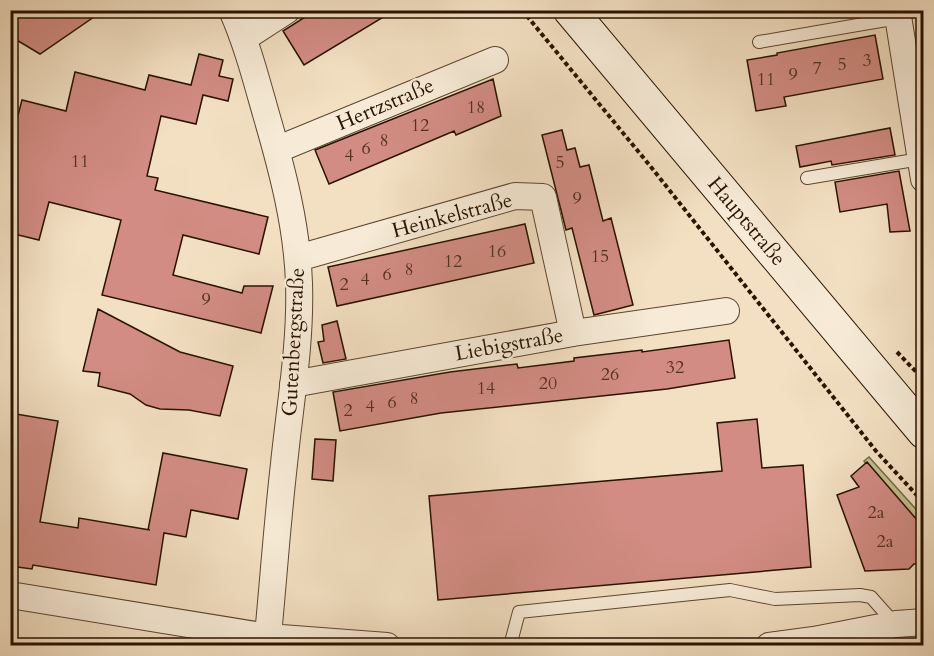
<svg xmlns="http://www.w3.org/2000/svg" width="934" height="656" font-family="Cardo,serif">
<rect width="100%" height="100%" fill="#f3e0c2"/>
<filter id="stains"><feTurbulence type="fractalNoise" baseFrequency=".00333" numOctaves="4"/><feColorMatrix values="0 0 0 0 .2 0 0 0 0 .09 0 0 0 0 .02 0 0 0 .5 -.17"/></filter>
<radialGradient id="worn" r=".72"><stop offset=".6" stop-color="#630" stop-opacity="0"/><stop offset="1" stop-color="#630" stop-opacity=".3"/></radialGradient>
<path fill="#c3c08e" stroke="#766947" stroke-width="1.5" d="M 869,457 L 923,517 L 923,528 L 864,461 Z"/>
<path fill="#d28c83" stroke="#291200" stroke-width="1.5" d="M 10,10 L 104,10 L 40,54 L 10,36 Z
M 316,10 L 395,10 L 304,65 L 283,31 Z
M 875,35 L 883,79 L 784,97 L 786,106 L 756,111 L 747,60 L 777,55 L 777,53 Z
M 199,54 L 223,60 L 219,76 L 233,79 L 228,101 L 203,95 L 196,124 L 161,116 L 147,176 L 158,178 L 155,190 L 268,217 L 259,254 L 183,235 L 173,275 L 242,293 L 244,286 L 273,286 L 261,333 L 102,295 L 121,220 L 49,202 L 39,240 L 10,233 L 10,211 L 15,194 L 10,193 L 10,146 L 22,100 L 66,111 L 75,72 L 145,90 L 149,75 L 191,85 Z
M 493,79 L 501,116 L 456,135 L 454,131 L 329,184 L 315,150 Z
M 890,128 L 895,155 L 832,165 L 831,161 L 800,167 L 796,146 Z
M 562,130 L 567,150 L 575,148 L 580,167 L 589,165 L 603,221 L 611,218 L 633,305 L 594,315 L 572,228 L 566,230 L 542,135 Z
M 899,171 L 910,231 L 890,232 L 887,204 L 840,212 L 835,182 Z
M 525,224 L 534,263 L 337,306 L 328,267 Z
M 98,309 L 180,352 L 233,366 L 220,416 L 189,410 L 160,409 L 146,405 L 130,394 L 98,386 L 100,373 L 83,371 Z
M 337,321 L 346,359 L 323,363 L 318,342 L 324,341 L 322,325 Z
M 729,340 L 735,378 L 667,389 L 441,413 L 340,431 L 333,392 L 450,372 L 517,364 L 518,368 L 574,361 L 574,358 L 642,350 L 642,352 Z
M 10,413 L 58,421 L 40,522 L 78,528 L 79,518 L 150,530 L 148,530 L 163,453 L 247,469 L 238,519 L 191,510 L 186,537 L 164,533 L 156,585 L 33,565 L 32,569 L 10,566 Z
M 757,419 L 762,468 L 803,465 L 811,567 L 438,600 L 429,496 L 722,471 L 717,423 Z
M 315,439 L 336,440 L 333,481 L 312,479 Z
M 867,462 L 924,528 L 924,563 L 914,564 L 909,569 L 865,571 L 837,495 L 859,487 L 851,476 Z"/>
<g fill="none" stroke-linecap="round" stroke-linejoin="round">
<g stroke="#5c4630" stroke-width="14">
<path id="lane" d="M 759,42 L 898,18
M 807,178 L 920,159
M 510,646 L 519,612 L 730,590 L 775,599 L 860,595 L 871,597 L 895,624"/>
</g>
<g stroke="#5c4630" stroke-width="28">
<path id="street" d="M 232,10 C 247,44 256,79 266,114 C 282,169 297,225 299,283 C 301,344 290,404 284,464 C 277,525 273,585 267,646
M 897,10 L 924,179
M 244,38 L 287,10
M 276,150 L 495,60
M 298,258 L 515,196 L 543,197 L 573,333
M 293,384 L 573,333 L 726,311
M 10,595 L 268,637 L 387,646
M 769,646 L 814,640 L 896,624 L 924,622"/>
</g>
<g stroke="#291200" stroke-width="35">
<path id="secondary" d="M 570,10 L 924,432"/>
</g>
<path stroke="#291200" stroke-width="4" stroke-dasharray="4.5 3" stroke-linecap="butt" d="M 522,10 L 651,167 L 876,451 L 924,503
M 897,352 L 924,380"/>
<use href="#lane" stroke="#f7ebd7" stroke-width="12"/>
<use href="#street" stroke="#f7ebd7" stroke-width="26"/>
<use href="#secondary" stroke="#f7ebd7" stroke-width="33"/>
</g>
<g text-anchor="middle" stroke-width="5" stroke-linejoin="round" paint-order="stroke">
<g font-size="18" fill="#533021">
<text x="867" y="66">3</text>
<text x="842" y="70">5</text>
<text x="817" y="74">7</text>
<text x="793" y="80">9</text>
<text x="766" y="85">11</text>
<text x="476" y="113">18</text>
<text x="420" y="131">12</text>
<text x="384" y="146">8</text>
<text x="366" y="154">6</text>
<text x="349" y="161">4</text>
<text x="80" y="167">11</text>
<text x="560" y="168">5</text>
<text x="577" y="204">9</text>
<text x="497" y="257">16</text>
<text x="600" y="262">15</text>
<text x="453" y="267">12</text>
<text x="409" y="275">8</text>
<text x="387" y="280">6</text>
<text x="365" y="285">4</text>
<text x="344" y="290">2</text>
<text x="206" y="305">9</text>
<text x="675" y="373">32</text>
<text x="610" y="380">26</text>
<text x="548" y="389">20</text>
<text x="486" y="394">14</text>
<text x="414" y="404">8</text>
<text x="392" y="408">6</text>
<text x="370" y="412">4</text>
<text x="348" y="416">2</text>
<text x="876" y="518">2a</text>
<text x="885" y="547">2a</text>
</g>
<g font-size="21" fill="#291200" stroke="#f7ebd7">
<text transform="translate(385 104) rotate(-23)" y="7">Hertzstraße</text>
<text transform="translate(452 215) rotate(-15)" y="7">Heinkelstraße</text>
<text transform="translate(747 221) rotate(50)" y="7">Hauptstraße</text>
<text transform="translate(293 342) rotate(-87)" y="7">Gutenbergstraße</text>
<text transform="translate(509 344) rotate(-10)" y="7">Liebigstraße</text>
</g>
</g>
<rect width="934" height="656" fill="none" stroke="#f3e0c2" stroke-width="36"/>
<rect x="12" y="12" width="910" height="632" fill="none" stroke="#291200" stroke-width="3"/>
<rect x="18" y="18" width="898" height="620" fill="none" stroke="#291200" stroke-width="1.5"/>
<rect width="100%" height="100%" filter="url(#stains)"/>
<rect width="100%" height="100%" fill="url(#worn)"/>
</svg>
